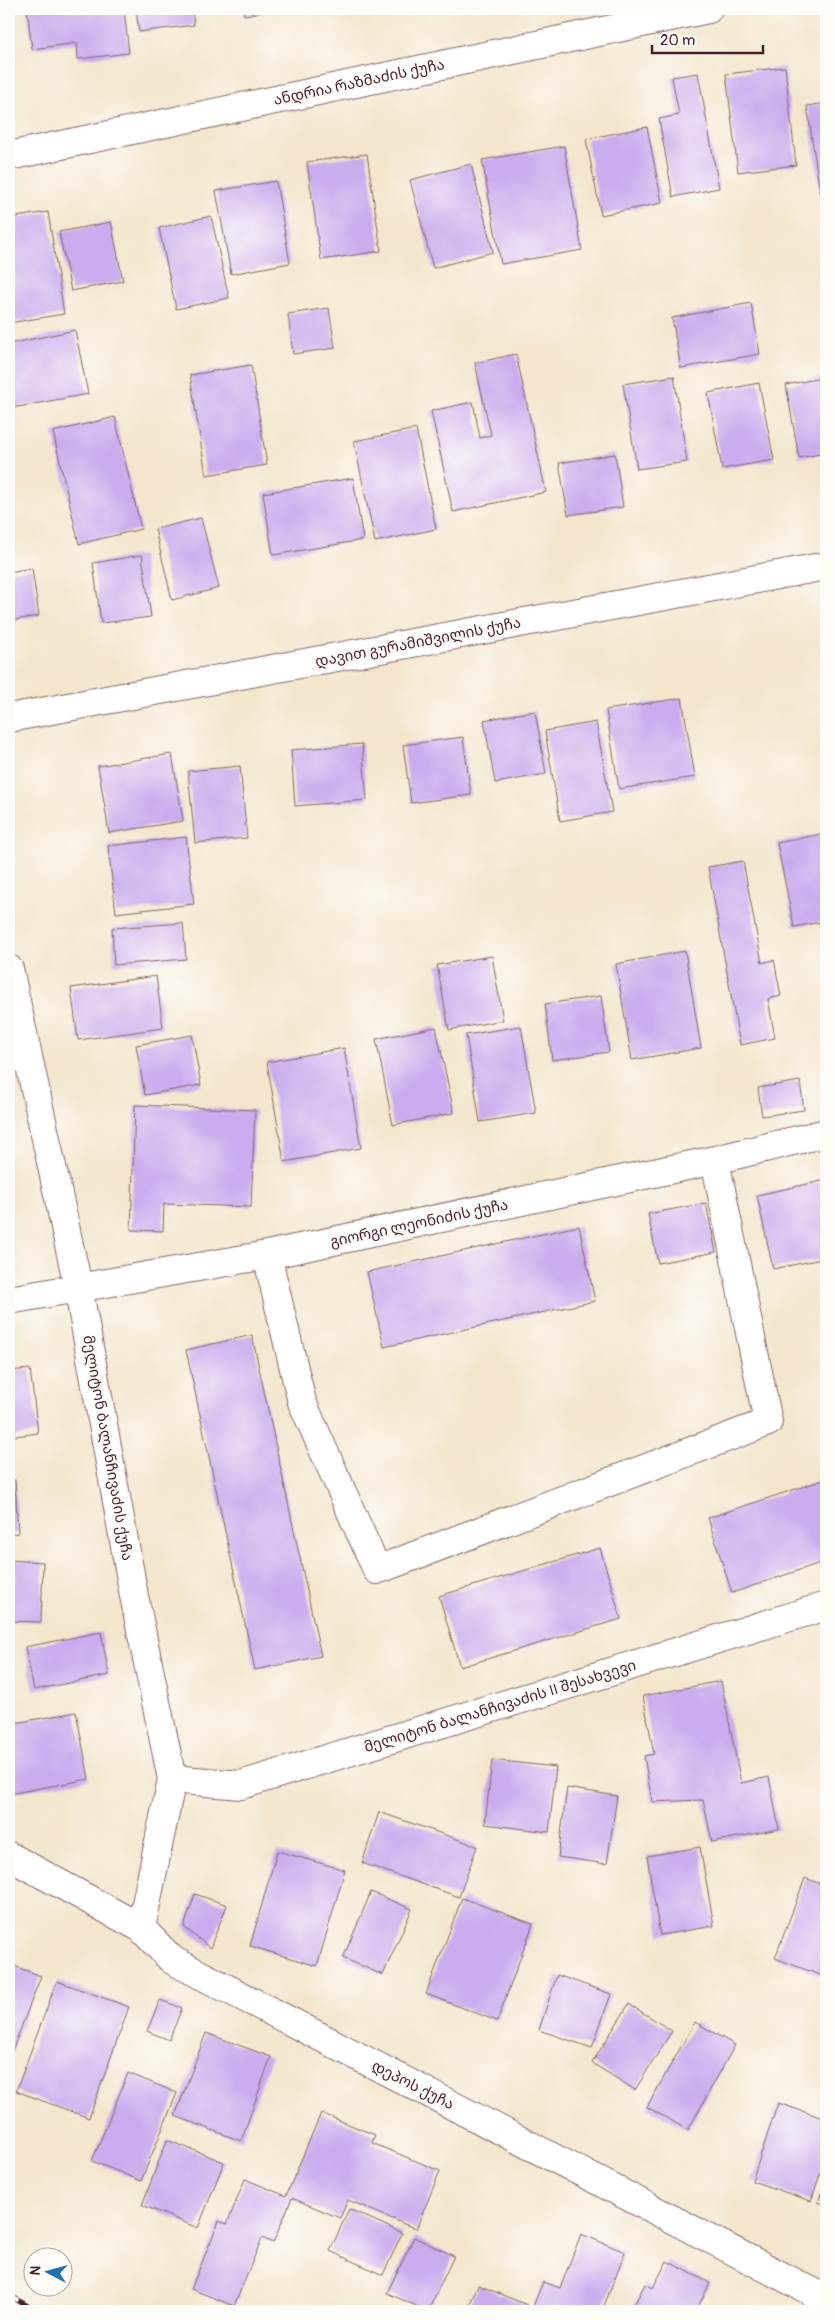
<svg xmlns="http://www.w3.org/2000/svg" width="835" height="2320" font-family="Pangolin,'Noto Sans Georgian',sans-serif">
<rect width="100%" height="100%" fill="#fdfcf7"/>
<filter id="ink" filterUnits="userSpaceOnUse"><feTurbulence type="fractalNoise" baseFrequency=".02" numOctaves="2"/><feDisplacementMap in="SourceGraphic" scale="10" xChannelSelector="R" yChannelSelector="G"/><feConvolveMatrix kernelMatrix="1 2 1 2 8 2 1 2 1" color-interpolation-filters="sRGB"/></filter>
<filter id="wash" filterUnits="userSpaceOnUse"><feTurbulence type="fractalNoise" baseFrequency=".0096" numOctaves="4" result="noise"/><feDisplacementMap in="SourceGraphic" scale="20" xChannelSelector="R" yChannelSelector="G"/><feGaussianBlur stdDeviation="1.12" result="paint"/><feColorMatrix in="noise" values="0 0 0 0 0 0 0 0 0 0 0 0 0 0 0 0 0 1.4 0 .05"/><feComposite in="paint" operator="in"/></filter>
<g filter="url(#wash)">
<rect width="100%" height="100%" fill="#f3e6cd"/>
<g id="blocks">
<path fill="#caadee" d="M 27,9 L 124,9 L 129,53 L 78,59 L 77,43 L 32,49 Z
M 136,9 L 192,9 L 194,25 L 139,32 Z
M 243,9 L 276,9 L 276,10 L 244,15 Z
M 785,67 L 796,165 L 738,172 L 726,74 Z
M 698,73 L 719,188 L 673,197 L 659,119 L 679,115 L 672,77 Z
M 826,103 L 826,191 L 820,192 L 807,106 Z
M 647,127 L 662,203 L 601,215 L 586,139 Z
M 564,146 L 582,250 L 501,264 L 482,160 Z
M 367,154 L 381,251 L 321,260 L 307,162 Z
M 471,164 L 493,252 L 433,268 L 410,180 Z
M 276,181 L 290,263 L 231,274 L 216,191 Z
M 48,212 L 64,314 L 9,323 L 9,218 Z
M 211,216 L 229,298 L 176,309 L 159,228 Z
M 111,222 L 123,281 L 71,291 L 59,232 Z
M 751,303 L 760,354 L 681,368 L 672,318 Z
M 329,308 L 335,348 L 293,354 L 288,314 Z
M 75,330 L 88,394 L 12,408 L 9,390 L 9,344 Z
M 516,354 L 546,492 L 453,512 L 431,411 L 473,402 L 480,438 L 491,435 L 475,363 Z
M 251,365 L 267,465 L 206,475 L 190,375 Z
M 674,376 L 687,462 L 637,469 L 623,384 Z
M 826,377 L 826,453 L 799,458 L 786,385 Z
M 759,383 L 774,460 L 722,469 L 708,393 Z
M 115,417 L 141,529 L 79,544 L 53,432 Z
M 416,429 L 436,529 L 375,542 L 354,441 Z
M 615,454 L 623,507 L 568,515 L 559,463 Z
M 353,478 L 363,540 L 273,555 L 263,493 Z
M 201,518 L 219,588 L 172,600 L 155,529 Z
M 142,555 L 151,617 L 101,623 L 93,563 Z
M 32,568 L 39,616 L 9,621 L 9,572 Z
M 682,698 L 695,777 L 619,789 L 606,710 Z
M 535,711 L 546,774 L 495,783 L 484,720 Z
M 596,722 L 612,812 L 560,821 L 545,731 Z
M 463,737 L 471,795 L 411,803 L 403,745 Z
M 362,744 L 367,800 L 295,806 L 291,750 Z
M 172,754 L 183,821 L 109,833 L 98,766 Z
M 240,766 L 247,838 L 195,843 L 188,771 Z
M 826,833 L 826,921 L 794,927 L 777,843 Z
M 186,837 L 194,904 L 116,913 L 108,846 Z
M 743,861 L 762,963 L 774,960 L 781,996 L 768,999 L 775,1038 L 740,1045 L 708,867 Z
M 183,923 L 186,959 L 114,965 L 112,928 Z
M 685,951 L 701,1048 L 632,1060 L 616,964 Z
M 492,956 L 503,1020 L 449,1030 L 437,965 Z
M 156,976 L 163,1028 L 78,1040 L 71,988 Z
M 601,996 L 609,1052 L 552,1060 L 545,1004 Z
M 521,1026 L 536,1113 L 480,1122 L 466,1035 Z
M 436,1027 L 454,1113 L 393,1125 L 376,1039 Z
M 192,1035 L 201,1085 L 145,1095 L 136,1045 Z
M 344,1048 L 361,1148 L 284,1162 L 267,1062 Z
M 800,1081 L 804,1110 L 762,1116 L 758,1088 Z
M 135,1105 L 255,1110 L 251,1207 L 164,1204 L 163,1231 L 131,1230 Z
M 826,1180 L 826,1258 L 773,1269 L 757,1195 Z
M 706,1203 L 716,1252 L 658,1263 L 648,1214 Z
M 579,1226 L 595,1301 L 384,1347 L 367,1272 Z
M 252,1335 L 321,1656 L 255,1670 L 186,1350 Z
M 30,1369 L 38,1433 L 9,1437 L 9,1371 Z
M 826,1479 L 826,1561 L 732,1593 L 708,1518 Z
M 9,1480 L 15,1480 L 18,1533 L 9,1534 Z
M 600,1548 L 621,1619 L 460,1667 L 439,1596 Z
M 9,1560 L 43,1562 L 41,1622 L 9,1621 Z
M 101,1632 L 109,1675 L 34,1690 L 25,1647 Z
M 721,1681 L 741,1783 L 769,1777 L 779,1829 L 712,1842 L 703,1800 L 652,1802 L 644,1756 L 654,1754 L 643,1696 Z
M 76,1712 L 89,1779 L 9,1794 L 9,1724 Z
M 492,1760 L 556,1767 L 549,1832 L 485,1824 Z
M 567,1788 L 617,1796 L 607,1864 L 558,1857 Z
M 379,1812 L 477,1846 L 459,1897 L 362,1863 Z
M 700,1847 L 714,1926 L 660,1935 L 647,1856 Z
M 277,1851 L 345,1870 L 317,1966 L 250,1946 Z
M 805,1878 L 826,1886 L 826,1959 L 820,1975 L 775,1958 Z
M 371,1892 L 412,1909 L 383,1975 L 343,1958 Z
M 195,1894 L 227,1905 L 210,1948 L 184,1927 Z
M 462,1898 L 533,1924 L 497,2021 L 426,1994 Z
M 9,1964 L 41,1976 L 9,2059 Z
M 557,1975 L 611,1994 L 592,2048 L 539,2030 Z
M 57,1981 L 129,2007 L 89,2118 L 16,2091 Z
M 160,2000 L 182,2008 L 169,2040 L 147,2031 Z
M 629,2004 L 672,2031 L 635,2090 L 592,2063 Z
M 695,2022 L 735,2045 L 688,2130 L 647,2107 Z
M 206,2033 L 271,2057 L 241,2141 L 175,2116 Z
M 128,2073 L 177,2093 L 141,2181 L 92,2161 Z
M 778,2103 L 826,2119 L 826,2157 L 811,2201 L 752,2181 Z
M 321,2113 L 375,2135 L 372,2143 L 440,2171 L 416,2229 L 348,2200 L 340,2218 L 292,2198 L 273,2243 L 262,2238 L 234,2306 L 191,2289 L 219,2221 L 227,2224 L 245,2179 L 286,2196 Z
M 167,2140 L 224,2162 L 198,2228 L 142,2205 Z
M 826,2181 L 826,2205 L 818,2202 Z
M 349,2209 L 402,2233 L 383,2275 L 330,2251 Z
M 581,2234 L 625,2252 L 602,2311 L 531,2311 L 543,2282 L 560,2288 Z
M 414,2237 L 454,2256 L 428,2311 L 387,2293 Z
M 667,2261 L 710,2283 L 696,2311 L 631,2311 L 645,2284 L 653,2288 Z
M 478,2285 L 527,2305 L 524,2311 L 467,2311 Z"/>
</g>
</g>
<g filter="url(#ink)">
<use href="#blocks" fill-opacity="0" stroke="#856564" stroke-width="1"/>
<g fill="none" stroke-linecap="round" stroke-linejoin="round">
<g stroke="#856564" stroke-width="30">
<path id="minor" d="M 9,156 L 708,9
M 9,718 L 826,566
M 9,969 L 78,1286 L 134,1596 L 172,1779 L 141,1928
M 267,1255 L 302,1402 L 377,1570 L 768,1422 L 715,1160
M 9,1300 L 267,1255 L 715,1160 L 826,1133
M 172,1779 L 241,1785 L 826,1606
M 9,1856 L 141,1928 L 172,1960 L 826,2299"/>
</g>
<use href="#minor" stroke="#fff" stroke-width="28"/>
<g stroke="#4a1f2b" stroke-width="5.5">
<path id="rail" d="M 9,2295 L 36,2311"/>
</g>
<use href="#rail" stroke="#fdfcf7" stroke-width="4" stroke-dasharray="11" stroke-linecap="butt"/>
</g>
</g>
<g text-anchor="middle" stroke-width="4.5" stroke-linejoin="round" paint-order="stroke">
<g font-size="15" fill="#4a1f2b" stroke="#fdfcf7">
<text transform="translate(359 82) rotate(-12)" y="5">ანდრია რაზმაძის ქუჩა</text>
<text transform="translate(418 642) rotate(-11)" y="5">დავით გურამიშვილის ქუჩა</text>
<text transform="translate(419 1223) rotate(-12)" y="5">გიორგი ლეონიძის ქუჩა</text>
<text transform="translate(108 1448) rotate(80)" y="5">მელიტონ ბალანჩივაძის ქუჩა</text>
<text transform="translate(500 1706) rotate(-17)" y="5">მელიტონ ბალანჩივაძის II შესახვევი</text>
<text transform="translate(413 2085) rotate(27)" y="5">დეპოს ქუჩა</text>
</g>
</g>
<rect width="835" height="2320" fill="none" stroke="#fdfcf7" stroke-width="30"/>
<g transform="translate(48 2272) rotate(276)"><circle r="24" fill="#fdfcf7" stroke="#b5a4a5"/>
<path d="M0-4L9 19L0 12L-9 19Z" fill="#1f6fb2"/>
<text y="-8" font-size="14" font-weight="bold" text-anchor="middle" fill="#4a1f2b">N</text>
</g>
<path d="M652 45v8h111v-8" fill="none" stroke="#4a1f2b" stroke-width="2.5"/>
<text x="660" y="45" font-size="15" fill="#4a1f2b" stroke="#fdfcf7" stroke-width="4" paint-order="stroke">20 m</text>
</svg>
